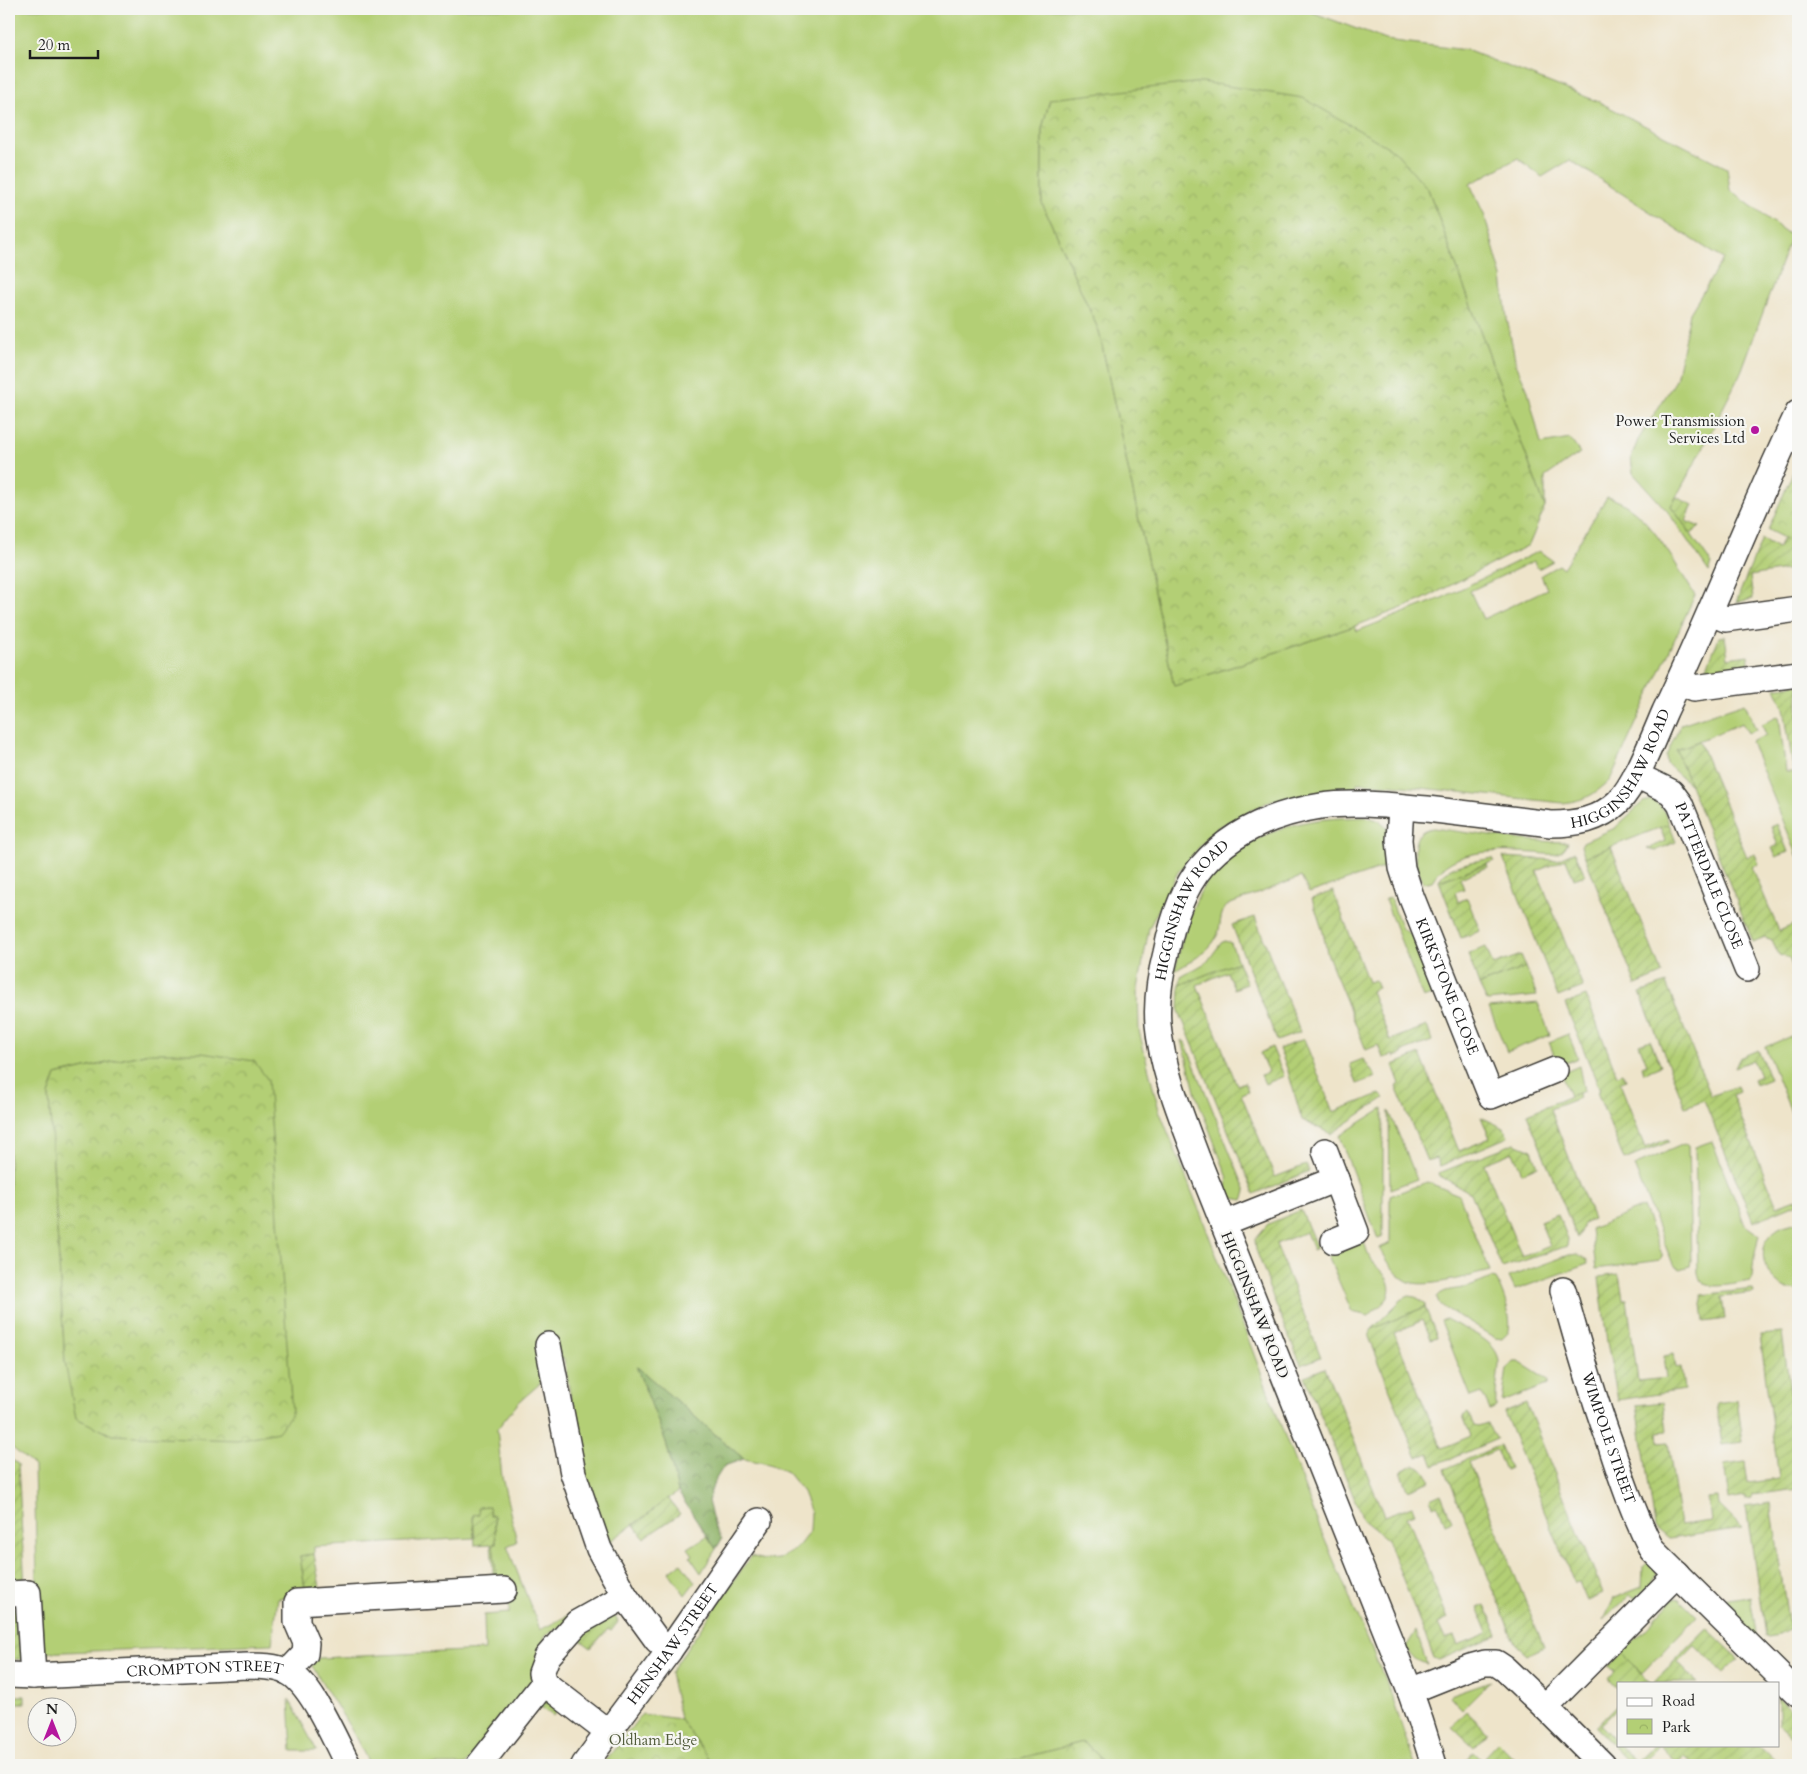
<svg xmlns="http://www.w3.org/2000/svg" width="1807" height="1774" font-family="Cardo,serif">
<defs>
<pattern id="forest-crowns" width="20" height="18" patternUnits="userSpaceOnUse" patternTransform="scale(1.25)"><rect width="20" height="18" fill="#8eb266"/><path d="M2 6a3 3 0 1 1 6 0M12 15a3 3 0 1 1 6 0" fill="none" stroke="#739053"/></pattern>
<pattern id="park-crowns" width="20" height="18" patternUnits="userSpaceOnUse" patternTransform="scale(1.25)"><rect width="20" height="18" fill="#b3cf75"/><path d="M2 6a3 3 0 1 1 6 0M12 15a3 3 0 1 1 6 0" fill="none" stroke="#99b165"/></pattern>
<pattern id="garden-furrows" width="10" height="10" patternUnits="userSpaceOnUse" patternTransform="scale(1.25)"><rect width="10" height="10" fill="#b3cf75"/><path d="M-1 1l2-2M0 10L10 0M9 11l2-2" fill="none" stroke="#99b165"/></pattern>
</defs>
<rect width="100%" height="100%" fill="#f6f6f2"/>
<filter id="ink" filterUnits="userSpaceOnUse"><feTurbulence type="fractalNoise" baseFrequency=".02" numOctaves="2"/><feDisplacementMap in="SourceGraphic" scale="10" xChannelSelector="R" yChannelSelector="G"/><feConvolveMatrix kernelMatrix="1 2 1 2 8 2 1 2 1" color-interpolation-filters="sRGB"/></filter>
<filter id="wash" filterUnits="userSpaceOnUse"><feTurbulence type="fractalNoise" baseFrequency=".0096" numOctaves="4" result="noise"/><feDisplacementMap in="SourceGraphic" scale="20" xChannelSelector="R" yChannelSelector="G"/><feGaussianBlur stdDeviation="1.12" result="paint"/><feColorMatrix in="noise" values="0 0 0 0 0 0 0 0 0 0 0 0 0 0 0 0 0 1.4 0 .05"/><feComposite in="paint" operator="in"/></filter>
<g filter="url(#wash)">
<rect width="100%" height="100%" fill="#eee4ca"/>
<path fill="#b3cf75" stroke="#687648" fill-rule="evenodd" d="M 9,9 L 1308,9 L 1309,11 L 1386,40 L 1466,50 L 1599,102 L 1727,168 L 1730,190 L 1791,236 L 1741,372 L 1701,452 L 1671,506 L 1712,564 L 1709,572 L 1668,512 L 1633,473 L 1631,458 L 1638,440 L 1676,380 L 1690,313 L 1723,259 L 1570,160 L 1542,177 L 1518,158 L 1470,184 L 1484,214 L 1502,277 L 1507,319 L 1516,364 L 1528,391 L 1541,444 L 1570,439 L 1580,453 L 1545,477 L 1545,507 L 1428,189 L 1050,99 L 1042,129 L 1042,203 L 1099,331 L 1174,686 L 1355,626 L 1357,631 L 1442,598 L 1539,551 L 1553,561 L 1538,569 L 1534,561 L 1470,591 L 1483,619 L 1547,589 L 1541,575 L 1559,565 L 1563,568 L 1607,497 C 1647,506 1674,563 1695,595 L 1610,780 C 1593,796 1585,800 1563,803 L 1393,785 L 1357,783 L 1356,792 L 1313,795 L 1272,800 L 1216,828 L 1178,872 L 1149,928 L 1138,989 L 1139,1031 L 1159,1110 L 1203,1220 L 1321,1531 L 1391,1694 L 1415,1765 L 1102,1765 L 1098,1754 L 1083,1742 L 995,1765 L 713,1765 L 680,1719 L 670,1673 L 751,1556 L 764,1560 L 779,1559 L 796,1549 L 810,1531 L 811,1513 L 803,1492 L 787,1472 L 769,1464 L 744,1459 L 637,1367 L 666,1442 L 678,1492 L 605,1545 L 586,1487 L 564,1359 L 537,1358 L 543,1381 L 519,1402 L 497,1429 L 502,1477 L 517,1542 L 507,1546 L 540,1630 L 580,1609 L 582,1613 L 544,1637 L 546,1647 L 538,1678 L 465,1765 L 370,1765 L 351,1729 L 312,1666 L 314,1661 L 319,1658 L 485,1650 L 484,1615 L 509,1613 L 509,1585 L 497,1585 L 493,1544 L 496,1543 L 494,1516 L 473,1515 L 474,1538 L 314,1547 L 314,1554 L 300,1556 L 306,1594 L 278,1598 L 272,1644 L 39,1653 L 34,1466 L 9,1445 ZM 149,1053 L 65,1363 L 49,1095 L 56,1075 Z
M 1745,703 L 1756,730 L 1748,733 L 1742,723 L 1676,750 L 1690,785 L 1667,764 L 1666,756 L 1681,724 Z
M 1779,716 L 1786,772 L 1794,772 L 1798,798 L 1798,857 L 1751,742 L 1766,735 L 1762,724 Z
M 1651,800 C 1662,804 1665,813 1669,824 L 1585,857 L 1581,846 L 1583,842 L 1615,828 L 1643,802 Z
M 1366,817 C 1397,822 1389,841 1388,866 L 1309,893 L 1301,877 L 1228,905 C 1218,913 1222,928 1216,938 C 1208,953 1189,962 1175,971 C 1181,943 1188,914 1202,889 C 1222,854 1264,832 1301,823 C 1322,818 1344,818 1366,817 Z
M 1433,828 C 1478,834 1523,842 1568,842 C 1566,847 1563,851 1558,853 C 1552,856 1541,853 1535,853 C 1499,851 1453,846 1432,881 L 1423,883 C 1417,866 1404,831 1433,828 Z
M 1493,858 L 1494,861 L 1439,881 C 1445,864 1478,861 1493,858 Z
M 1390,897 L 1402,929 L 1412,935 L 1435,994 L 1423,998 L 1385,900 Z
M 1225,941 L 1231,943 L 1238,962 L 1180,985 L 1181,977 L 1207,962 L 1221,943 Z
M 1526,967 L 1537,996 L 1487,1001 L 1479,985 Z
M 1538,1003 L 1550,1035 L 1507,1052 L 1489,1008 Z
M 1798,1033 L 1798,1130 L 1765,1047 Z
M 1568,1034 L 1578,1058 L 1558,1066 L 1549,1042 Z
M 1182,1040 L 1185,1042 L 1246,1192 L 1243,1200 L 1232,1198 L 1226,1193 L 1228,1178 L 1196,1095 Z
M 1579,1066 L 1584,1091 L 1570,1096 L 1561,1074 Z
M 1383,1108 L 1383,1237 L 1378,1239 L 1339,1136 Z
M 1389,1111 L 1417,1179 L 1390,1189 Z
M 1712,1141 L 1745,1225 L 1759,1235 L 1754,1258 L 1752,1277 L 1750,1281 C 1738,1283 1709,1291 1701,1281 C 1699,1278 1699,1275 1698,1273 L 1695,1147 Z
M 1684,1144 L 1688,1145 L 1691,1260 L 1690,1266 L 1681,1269 L 1675,1266 L 1671,1260 L 1634,1166 Z
M 1427,1182 L 1459,1195 L 1490,1271 C 1472,1275 1423,1290 1407,1281 C 1394,1274 1387,1260 1380,1248 L 1390,1243 L 1390,1196 Z
M 1643,1207 L 1663,1257 L 1660,1260 L 1596,1269 L 1591,1229 Z
M 1798,1222 L 1798,1291 C 1766,1289 1749,1247 1779,1228 C 1785,1225 1791,1224 1798,1222 Z
M 1364,1241 C 1366,1248 1369,1259 1373,1263 C 1383,1273 1394,1282 1388,1297 C 1384,1305 1374,1309 1369,1316 L 1352,1312 L 1328,1256 Z
M 1578,1254 L 1587,1260 L 1588,1264 L 1515,1290 L 1509,1277 L 1569,1255 Z
M 1491,1278 L 1496,1279 C 1502,1290 1514,1321 1508,1333 C 1506,1335 1504,1337 1502,1339 L 1495,1338 L 1445,1308 L 1438,1302 L 1437,1297 C 1444,1288 1458,1290 1468,1287 C 1476,1285 1484,1281 1491,1278 Z
M 1409,1296 L 1416,1297 L 1426,1304 L 1425,1307 L 1372,1329 L 1401,1300 Z
M 1446,1319 C 1463,1329 1500,1340 1499,1364 C 1498,1379 1495,1392 1496,1407 L 1490,1410 L 1482,1393 L 1471,1397 L 1441,1321 Z
M 1513,1362 L 1519,1362 L 1546,1379 L 1548,1382 L 1547,1385 L 1502,1402 L 1507,1369 Z
M 707,1536 L 716,1549 L 701,1573 L 690,1557 L 693,1555 L 688,1548 Z
M 1650,1560 L 1657,1572 L 1652,1584 L 1636,1598 L 1630,1595 L 1604,1620 L 1614,1598 L 1642,1587 L 1643,1567 Z
M 681,1563 L 695,1582 L 685,1595 L 669,1572 Z
M 1750,1596 L 1757,1639 L 1721,1605 L 1721,1600 Z
M 1679,1598 L 1697,1616 L 1642,1673 L 1621,1654 L 1674,1599 Z
M 1416,1631 L 1427,1664 C 1416,1662 1410,1657 1406,1647 Z
M 1490,1681 L 1462,1709 L 1450,1696 L 1453,1694 Z
M 289,1699 L 317,1751 L 292,1751 Z
M 1474,1752 L 1487,1765 L 1460,1765 Z"/>
<path fill="url(#forest-crowns)" stroke="#556741" d="M 636,1366 L 744,1459 L 724,1466 L 714,1482 L 708,1501 L 715,1528 L 722,1539 L 716,1549 L 678,1492 L 666,1442 Z"/>
<path fill="url(#park-crowns)" stroke="#687648" d="M 1202,82 L 1303,98 L 1395,151 L 1428,189 L 1545,507 L 1529,545 L 1418,602 L 1355,626 L 1174,686 L 1099,331 L 1042,203 L 1042,129 L 1050,99 Z
M 1798,461 L 1798,545 L 1768,530 Z
M 149,1053 L 202,1053 L 254,1061 L 268,1080 L 292,1413 L 278,1432 L 237,1440 L 112,1435 L 76,1418 L 65,1363 L 49,1095 L 56,1075 Z
M 642,1714 L 680,1719 L 713,1765 L 602,1765 Z
M 1083,1742 L 1098,1754 L 1102,1765 L 995,1765 Z"/>
<path fill="url(#garden-furrows)" stroke="#687648" d="M 1676,497 L 1693,505 L 1686,521 L 1700,527 L 1691,534 L 1671,506 Z
M 1783,538 L 1798,545 L 1798,561 L 1790,563 L 1791,569 L 1750,576 L 1753,599 L 1736,602 L 1762,539 L 1778,548 Z
M 1725,636 L 1728,658 L 1748,655 L 1751,674 L 1702,680 L 1719,637 Z
M 1798,684 L 1798,768 L 1793,768 L 1784,708 L 1775,688 Z
M 1699,741 L 1747,857 L 1755,854 L 1759,864 L 1752,867 L 1779,931 L 1798,923 L 1798,930 L 1792,933 L 1798,948 L 1798,981 L 1789,958 L 1779,955 L 1772,940 L 1765,937 L 1753,942 L 1676,750 Z
M 1669,824 L 1676,842 L 1655,851 L 1647,849 L 1665,841 L 1660,827 Z
M 1777,824 L 1788,852 L 1776,857 L 1772,848 L 1778,845 L 1771,827 Z
M 1611,847 L 1662,974 L 1636,985 L 1585,857 Z
M 1575,852 L 1585,875 L 1574,879 L 1566,859 L 1537,871 L 1583,987 L 1558,997 L 1503,857 L 1557,860 Z
M 1487,864 L 1488,867 L 1460,878 L 1464,889 L 1455,892 L 1458,902 L 1467,898 L 1480,931 L 1461,938 L 1439,881 Z
M 1333,891 L 1368,982 L 1375,980 L 1378,988 L 1371,991 L 1390,1040 L 1427,1026 L 1432,1041 L 1402,1052 L 1402,1054 L 1394,1057 L 1393,1055 L 1383,1058 L 1378,1045 L 1366,1050 L 1327,953 L 1323,932 L 1312,899 Z
M 1255,917 L 1300,1032 L 1277,1041 L 1232,925 Z
M 1486,947 L 1493,965 L 1521,955 L 1526,967 L 1479,985 L 1468,954 Z
M 1238,962 L 1247,984 L 1234,989 L 1227,972 L 1197,985 L 1237,1085 L 1245,1082 L 1248,1091 L 1241,1094 L 1275,1177 L 1306,1165 L 1309,1171 L 1254,1194 L 1179,1011 L 1180,985 Z
M 1666,983 L 1711,1096 L 1737,1086 L 1739,1092 L 1732,1095 L 1777,1206 L 1798,1198 L 1798,1203 L 1753,1222 L 1704,1100 L 1685,1107 L 1640,993 Z
M 1586,996 L 1617,1075 L 1623,1073 L 1626,1080 L 1620,1083 L 1645,1148 L 1668,1139 L 1669,1142 L 1624,1160 L 1597,1092 L 1600,1090 L 1565,1004 Z
M 1304,1039 L 1333,1112 L 1380,1094 L 1384,1098 L 1331,1134 L 1302,1120 L 1287,1068 L 1279,1049 Z
M 1650,1040 L 1661,1066 L 1644,1073 L 1642,1066 L 1647,1064 L 1639,1044 Z
M 1272,1047 L 1284,1076 L 1265,1084 L 1261,1075 L 1268,1072 L 1260,1053 Z
M 1758,1050 L 1770,1079 L 1755,1085 L 1753,1079 L 1760,1076 L 1753,1060 L 1735,1067 L 1739,1058 Z
M 1420,1054 L 1459,1151 L 1490,1138 L 1481,1117 L 1504,1128 L 1508,1137 L 1440,1166 L 1436,1158 L 1427,1161 L 1396,1087 L 1400,1084 L 1393,1065 Z
M 1363,1059 L 1376,1077 L 1357,1084 L 1350,1064 Z
M 1578,1093 L 1579,1098 L 1550,1109 L 1593,1219 L 1585,1222 L 1577,1238 L 1527,1114 Z
M 1515,1143 L 1532,1150 L 1538,1166 L 1522,1173 L 1513,1152 L 1484,1164 L 1522,1257 L 1550,1246 L 1540,1221 L 1558,1214 L 1568,1239 L 1567,1246 L 1502,1268 L 1471,1193 L 1440,1176 L 1439,1173 Z
M 1301,1210 L 1317,1248 L 1313,1250 L 1306,1232 L 1276,1244 L 1321,1357 L 1301,1365 L 1267,1283 L 1267,1278 L 1256,1250 L 1255,1239 L 1268,1224 Z
M 1619,1274 L 1623,1299 L 1627,1299 L 1638,1381 L 1667,1378 L 1664,1356 L 1674,1354 L 1676,1368 L 1681,1367 L 1684,1390 L 1618,1400 L 1607,1342 L 1599,1277 Z
M 1753,1289 L 1754,1293 L 1722,1297 L 1725,1319 L 1704,1322 L 1701,1295 Z
M 1425,1307 L 1437,1337 L 1431,1339 L 1423,1320 L 1394,1333 L 1442,1448 L 1471,1436 L 1463,1416 L 1468,1413 L 1474,1426 L 1478,1427 L 1487,1424 L 1497,1439 L 1434,1466 L 1429,1453 L 1417,1458 L 1369,1337 L 1372,1329 Z
M 1782,1333 L 1798,1448 L 1798,1489 L 1752,1495 L 1752,1499 L 1745,1500 L 1745,1497 L 1729,1500 L 1724,1465 L 1745,1462 L 1748,1483 L 1779,1479 L 1760,1335 Z
M 1325,1368 L 1384,1516 L 1412,1506 L 1415,1513 L 1407,1516 L 1448,1619 L 1438,1624 L 1445,1639 L 1454,1636 L 1458,1645 L 1488,1633 L 1478,1608 L 1485,1605 L 1498,1635 L 1439,1660 L 1434,1658 L 1387,1539 L 1363,1520 L 1305,1376 Z
M 1737,1400 L 1743,1442 L 1722,1445 L 1716,1403 Z
M 1663,1402 L 1667,1431 L 1658,1432 L 1659,1443 L 1668,1442 L 1680,1525 L 1711,1521 L 1708,1498 L 1718,1497 L 1719,1505 L 1742,1528 L 1669,1539 L 1655,1527 L 1637,1405 Z
M 1526,1403 L 1603,1594 L 1587,1601 L 1579,1582 L 1574,1583 L 1504,1412 Z
M 1500,1445 L 1510,1468 L 1505,1470 L 1496,1450 L 1469,1462 L 1544,1647 L 1527,1655 L 1515,1644 L 1445,1469 Z
M 9,1458 L 18,1464 L 25,1587 L 9,1588 Z
M 1414,1465 C 1423,1465 1426,1474 1431,1481 L 1408,1490 L 1401,1471 Z
M 1441,1494 L 1452,1521 L 1445,1524 L 1438,1504 L 1433,1506 L 1430,1499 Z
M 668,1498 L 680,1514 L 644,1538 L 634,1525 Z
M 1771,1503 L 1788,1621 L 1798,1619 L 1798,1625 L 1779,1635 L 1768,1637 L 1765,1635 L 1746,1507 Z
M 489,1506 L 490,1516 L 494,1516 L 496,1543 L 493,1544 L 497,1585 L 494,1586 L 491,1544 L 475,1545 L 473,1515 L 479,1514 L 478,1507 Z
M 314,1554 L 321,1593 L 306,1594 L 300,1556 Z
M 9,1608 L 20,1608 L 24,1659 L 9,1660 Z
M 612,1610 L 618,1622 L 611,1631 L 608,1629 L 591,1648 L 574,1635 Z
M 1707,1628 L 1739,1659 L 1724,1674 L 1695,1646 L 1678,1663 L 1698,1683 L 1653,1683 Z
M 1621,1653 L 1651,1683 L 1618,1683 L 1618,1689 L 1609,1679 L 1615,1672 L 1609,1666 Z
M 547,1693 L 562,1704 L 553,1716 L 538,1705 Z
M 13,1696 L 25,1696 L 25,1703 L 11,1703 L 9,1706 L 9,1701 Z
M 1778,1697 L 1798,1717 L 1798,1744 L 1778,1725 Z
M 1618,1703 L 1618,1707 L 1600,1725 L 1618,1743 L 1618,1745 L 1620,1745 L 1637,1761 L 1653,1745 L 1659,1745 L 1640,1764 L 1641,1765 L 1632,1765 L 1595,1727 Z
M 1466,1711 L 1488,1732 L 1474,1747 L 1452,1726 Z
M 1498,1742 L 1520,1764 L 1519,1765 L 1492,1765 L 1484,1757 Z
M 1659,1745 L 1759,1745 L 1780,1765 L 1695,1765 L 1685,1756 L 1677,1763 Z"/>
</g>
<g filter="url(#ink)">
<g fill="none" stroke-linecap="round" stroke-linejoin="round">
<g stroke="#3c3a36" stroke-width="28">
<g id="minor">
<path d="M 1711,613 L 1725,619 L 1798,609"/>
<path d="M 1680,681 L 1694,688 L 1798,674"/>
<path id="s1" d="M 1636,775 L 1671,792 L 1680,804 L 1747,969"/>
<path id="s2" d="M 1401,807 L 1399,840 L 1402,868 L 1411,896 L 1491,1096 L 1555,1070"/>
<path d="M 1325,1151 L 1356,1232 L 1334,1241"/>
<path d="M 1223,1224 L 1336,1179"/>
<path id="s3" d="M 1563,1290 C 1577,1341 1592,1393 1610,1443 C 1622,1480 1634,1515 1652,1550 L 1798,1694"/>
<path d="M 548,1345 L 573,1473 L 599,1549 L 625,1596 L 657,1640 L 669,1651"/>
<path d="M 9,1594 L 28,1593 L 33,1676"/>
<path d="M 288,1672 L 305,1654 L 306,1643 L 297,1622 L 297,1602 L 504,1590"/>
<path id="s4" d="M 9,1675 L 33,1676 L 247,1666 C 260,1666 276,1666 288,1672 C 312,1684 335,1741 348,1765"/>
<path d="M 544,1683 L 609,1733"/>
<path d="M 1410,1691 L 1470,1667 L 1485,1663 L 1496,1663 L 1505,1669 L 1545,1707 L 1603,1765"/>
<path d="M 1545,1707 L 1677,1574"/>
<path d="M 479,1765 L 544,1683 L 541,1673 L 547,1657 L 577,1623 L 625,1596"/>
<path id="s5" d="M 584,1765 L 669,1651 L 759,1521"/>
<path id="s6" d="M 1434,1765 L 1420,1720 L 1410,1691 L 1197,1158 C 1181,1115 1162,1070 1158,1024 C 1156,1000 1160,976 1166,953 C 1172,923 1182,889 1202,866 C 1232,831 1276,813 1321,806 C 1356,801 1392,806 1427,809 C 1468,814 1510,819 1551,824 C 1576,824 1599,820 1618,802 C 1636,784 1654,736 1665,711 C 1712,613 1751,511 1798,413"/>
</g>
</g>
<use href="#minor" stroke="#fff" stroke-width="25"/>
</g>
</g>
<circle fill="#b5179e" stroke="#f6f6f2" stroke-width="2" cx="1755" cy="430" r="5"/>
<g text-anchor="middle" stroke-width="4.5" stroke-linejoin="round" paint-order="stroke">
<g font-size="15" fill="#1c1c1c" stroke="#f6f6f2" text-anchor="end">
<text x="1745" y="426">Power Transmission<tspan x="1745" dy="17">Services Ltd</tspan></text>
</g>
<g font-size="15" fill="#1c1c1c" stroke="#f6f6f2">
<text dy="5" stroke="none"><textPath href="#s6" startOffset="1424">HIGGINSHAW ROAD</textPath></text>
<text dy="5" stroke="none"><textPath href="#s1" startOffset="131">PATTERDALE CLOSE</textPath></text>
<text dy="5" stroke="none"><textPath href="#s6" startOffset="914">HIGGINSHAW ROAD</textPath></text>
<text dy="5" stroke="none"><textPath href="#s2" startOffset="188">KIRKSTONE CLOSE</textPath></text>
<text transform="translate(1255 1305) rotate(68)" y="5">HIGGINSHAW ROAD</text>
<text dy="5" stroke="none"><textPath href="#s3" startOffset="155">WIMPOLE STREET</textPath></text>
<text dy="5" stroke="none"><textPath href="#s5" startOffset="150">HENSHAW STREET</textPath></text>
<text dy="5" stroke="none"><textPath href="#s4" startOffset="196">CROMPTON STREET</textPath></text>
</g>
<g font-size="15" fill="#515b3b" stroke="#f6f6f2">
<text x="653" y="1745">Oldham Edge</text>
</g>
</g>
<rect width="1807" height="1774" fill="none" stroke="#f6f6f2" stroke-width="30"/>
<rect x="1617" y="1682" width="162" height="65" fill="#f6f6f2" stroke="#9f9f9c"/>
<rect x="1627" y="1698" width="25" height="8" fill="#ffffff" stroke="#9f9f9c"/>
<text x="1662" y="1706" font-size="15" fill="#1c1c1c">Road</text>
<rect x="1627" y="1719" width="25" height="15" fill="url(#park-crowns)" stroke="#9f9f9c"/>
<text x="1662" y="1732" font-size="15" fill="#1c1c1c">Park</text>
<g transform="translate(52 1722)"><circle r="24" fill="#f6f6f2" stroke="#9f9f9c"/>
<path d="M0-4L9 19L0 12L-9 19Z" fill="#b5179e"/>
<text y="-8" font-size="14" font-weight="bold" text-anchor="middle" fill="#1c1c1c">N</text>
</g>
<path d="M30 50v8h68v-8" fill="none" stroke="#1c1c1c" stroke-width="2.5"/>
<text x="38" y="50" font-size="15" fill="#1c1c1c" stroke="#f6f6f2" stroke-width="4" paint-order="stroke">20 m</text>
</svg>
